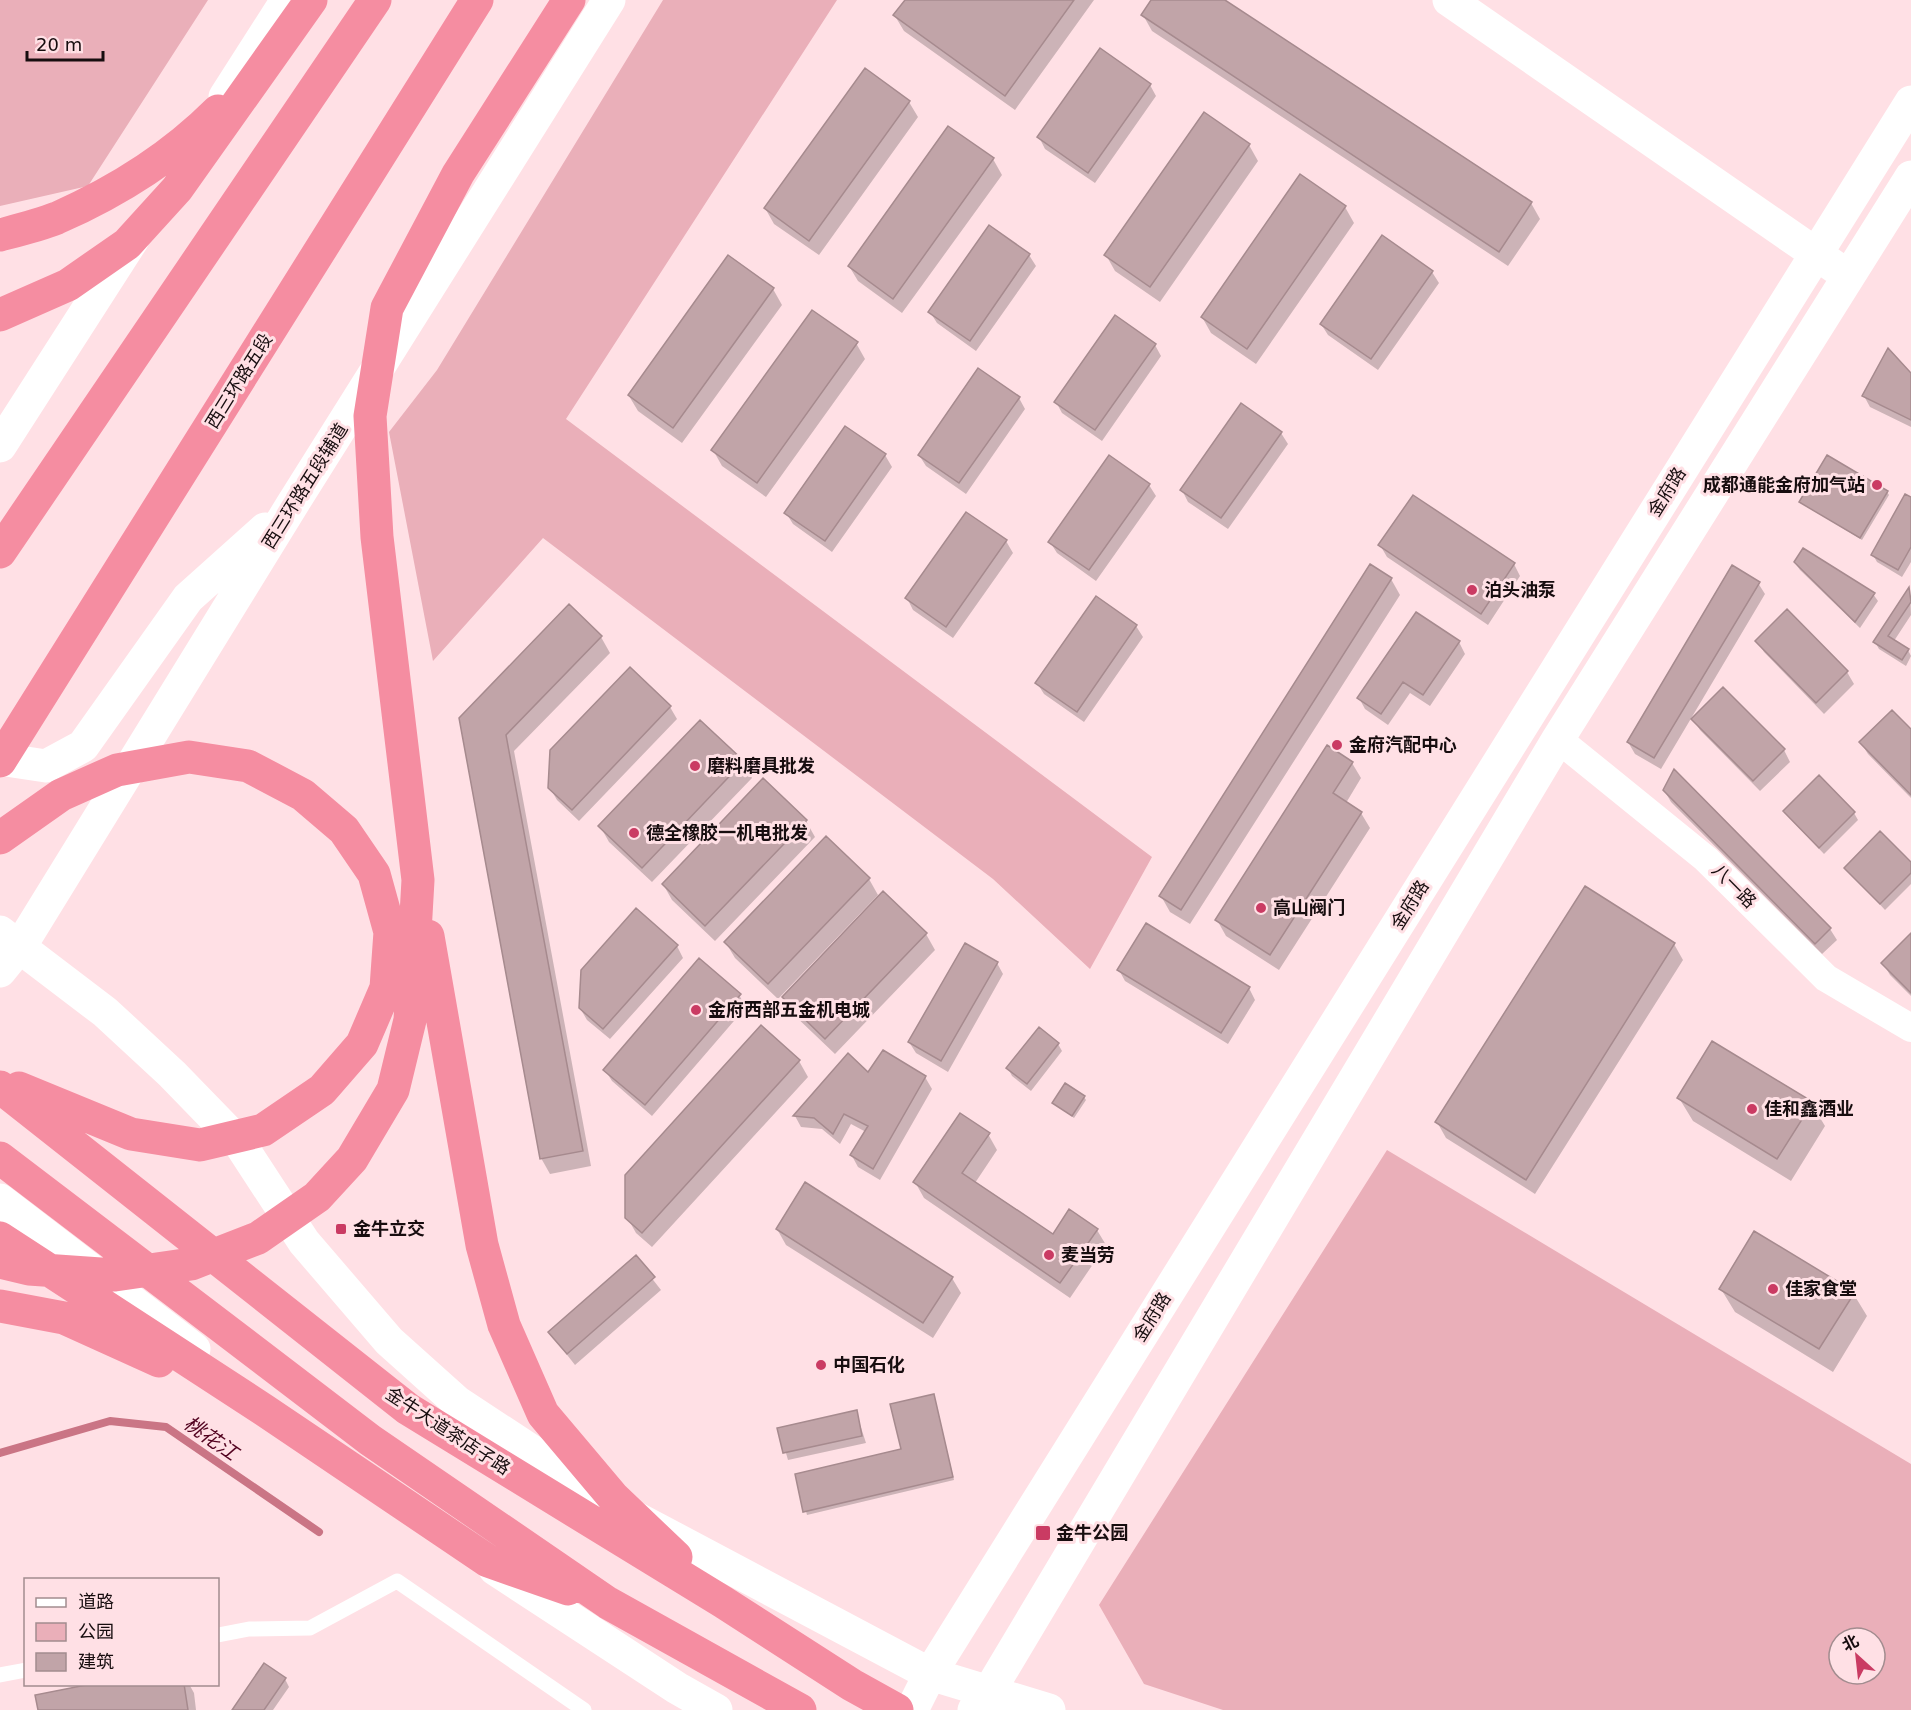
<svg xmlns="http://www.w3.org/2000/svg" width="1911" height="1710" font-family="'DejaVu Sans','Noto Sans SC',sans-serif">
<rect width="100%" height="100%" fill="#ffe0e5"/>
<path fill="#eaafb9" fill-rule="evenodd" d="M 0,0 L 208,0 L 88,186 L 0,206 Z
M 663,0 L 837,0 L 566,419 L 1152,857 L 1090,969 L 993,879 L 543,538 L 433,661 L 389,432 L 437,370 Z
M 1387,1150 L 1911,1464 L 1911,1710 L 1223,1710 L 1144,1684 L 1099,1605 ZM 1839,1638 L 1875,1638 L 1875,1674 L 1839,1674 Z"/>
<path fill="#0003" d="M 906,0 L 1094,0 L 1015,110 L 904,31 L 895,16 Z
M 1153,0 L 1223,0 L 1531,203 L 1540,219 L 1508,266 L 1152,31 L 1143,15 Z
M 1150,85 L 1156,96 L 1095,183 L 1045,149 L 1039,137 Z
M 909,102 L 918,117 L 819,255 L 774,224 L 765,208 Z
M 1249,145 L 1258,161 L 1160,302 L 1115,271 L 1106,255 Z
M 993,159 L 1002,175 L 902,313 L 858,281 L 849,266 Z
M 1345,207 L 1354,223 L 1256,364 L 1211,333 L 1202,317 Z
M 1029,255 L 1036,266 L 976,351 L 937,323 L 930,312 Z
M 1432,272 L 1439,283 L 1378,370 L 1328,335 L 1321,324 Z
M 773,289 L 782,305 L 682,443 L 638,411 L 629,396 Z
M 856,343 L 865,359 L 766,497 L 722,466 L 713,450 Z
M 1155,345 L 1161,356 L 1102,441 L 1062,413 L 1056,402 Z
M 1911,375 L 1911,427 L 1870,407 L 1864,396 Z
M 1019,398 L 1025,409 L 966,494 L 926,466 L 919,455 Z
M 1281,433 L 1288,444 L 1228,529 L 1188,502 L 1182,490 Z
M 885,455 L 892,467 L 832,552 L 793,524 L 786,513 Z
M 1149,485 L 1156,496 L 1096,581 L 1057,553 L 1050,542 Z
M 1887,492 L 1889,495 L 1862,540 L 1801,502 Z
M 1911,499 L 1911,562 L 1902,577 L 1877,562 L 1873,555 Z
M 1006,541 L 1013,553 L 953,638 L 913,610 L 907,598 Z
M 1380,545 L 1514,564 L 1520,576 L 1488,625 L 1387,557 Z
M 1795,563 L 1873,594 L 1878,601 L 1860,628 L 1800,570 Z
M 1371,567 L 1391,579 L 1400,595 L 1190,924 L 1170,912 L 1161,896 Z
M 1758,583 L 1765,594 L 1661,769 L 1635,754 L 1628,742 Z
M 1910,589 L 1911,615 L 1894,641 L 1908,650 L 1911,656 L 1906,666 L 1879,649 L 1875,642 Z
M 1787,611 L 1847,672 L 1854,684 L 1824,714 L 1764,652 L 1757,641 Z
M 1136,626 L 1143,637 L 1084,722 L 1044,694 L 1037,683 Z
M 601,637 L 610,653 L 514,751 L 591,1166 L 550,1174 L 541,1158 L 460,718 Z
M 1459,642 L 1465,654 L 1430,706 L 1410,693 L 1388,725 L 1365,709 L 1359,698 Z
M 630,669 L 670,707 L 677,719 L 579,821 L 557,800 L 550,788 Z
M 1723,689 L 1784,750 L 1790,762 L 1760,791 L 1700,730 L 1693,719 Z
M 700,722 L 743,762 L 752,778 L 652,882 L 609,842 L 600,826 Z
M 1911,731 L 1911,798 L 1868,754 L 1861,743 Z
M 1352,763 L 1361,778 L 1346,803 L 1361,813 L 1370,828 L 1279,970 L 1226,936 L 1217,920 Z
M 1664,790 L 1830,929 L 1837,940 L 1822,954 L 1671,802 Z
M 1784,812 L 1854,813 L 1858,820 L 1824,854 Z
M 806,821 L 815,837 L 715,941 L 672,900 L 663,884 Z
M 1911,865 L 1911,884 L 1885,910 L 1846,868 Z
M 869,879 L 878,895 L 778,999 L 735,958 L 726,943 Z
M 883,894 L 926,934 L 935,950 L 835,1054 L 792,1013 L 783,998 Z
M 1911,936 L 1911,996 L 1890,975 L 1883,963 Z
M 1674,944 L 1683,960 L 1535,1194 L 1446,1138 L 1437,1122 Z
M 677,946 L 683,958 L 610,1039 L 587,1020 L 580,1008 Z
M 997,963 L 1003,974 L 948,1072 L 916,1053 L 909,1042 Z
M 1119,970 L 1249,988 L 1255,1000 L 1228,1044 L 1125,981 Z
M 739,995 L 746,1007 L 652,1116 L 612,1081 L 605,1070 Z
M 1039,1029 L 1058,1044 L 1062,1051 L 1031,1091 L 1012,1076 L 1008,1068 Z
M 848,1055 L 869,1075 L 925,1077 L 932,1089 L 880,1180 L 858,1167 L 852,1156 L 866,1132 L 851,1124 L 840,1144 L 822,1129 L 801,1127 L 795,1116 Z
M 799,1061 L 808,1077 L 652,1247 L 636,1233 L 627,1217 Z
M 1084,1097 L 1086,1100 L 1074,1118 L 1054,1103 Z
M 1679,1098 L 1811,1103 L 1825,1126 L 1791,1181 L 1693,1121 Z
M 988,1134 L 997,1150 L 975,1183 L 1053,1236 L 1097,1230 L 1106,1245 L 1070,1298 L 924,1198 L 915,1182 Z
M 777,1229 L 952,1278 L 961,1293 L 933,1338 L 786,1245 Z
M 636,1258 L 661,1290 L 575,1365 L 550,1333 Z
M 1721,1289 L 1853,1293 L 1867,1316 L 1833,1372 L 1735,1312 Z
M 935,1399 L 954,1480 L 807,1515 L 796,1475 L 902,1450 Z
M 856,1412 L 866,1443 L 788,1460 L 779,1429 Z
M 285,1679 L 289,1687 L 273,1710 L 233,1710 Z
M 100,1684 L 189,1684 L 194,1693 L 196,1710 L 39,1710 Z"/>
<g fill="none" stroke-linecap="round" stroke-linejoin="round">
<path stroke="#ca7585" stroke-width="8" d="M 0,1453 L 110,1421 L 166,1427 L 319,1532"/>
</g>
<path fill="#c1a4a8" stroke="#a68a8e" stroke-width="1.5" d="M 905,0 L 1074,0 L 1005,96 L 893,15 Z
M 1151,0 L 1225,0 L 1532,202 L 1499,252 L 1141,15 Z
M 1100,48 L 1151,84 L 1088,173 L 1037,137 Z
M 865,68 L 910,101 L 809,241 L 764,208 Z
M 1204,112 L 1250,144 L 1150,287 L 1104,255 Z
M 948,126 L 994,158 L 893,299 L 848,266 Z
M 1300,174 L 1346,206 L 1247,349 L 1201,317 Z
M 989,225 L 1030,254 L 970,341 L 928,312 Z
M 1382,235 L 1433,271 L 1371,359 L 1320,324 Z
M 728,255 L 774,288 L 673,428 L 628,395 Z
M 812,310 L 858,342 L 757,483 L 711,450 Z
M 1115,315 L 1156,344 L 1095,430 L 1054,402 Z
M 1888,348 L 1911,373 L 1911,420 L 1862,396 Z
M 978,368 L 1020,397 L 959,483 L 918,455 Z
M 1241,403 L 1282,432 L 1221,518 L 1180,490 Z
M 845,426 L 886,454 L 825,541 L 784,513 Z
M 1109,455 L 1150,484 L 1089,570 L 1048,542 Z
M 1827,455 L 1888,491 L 1860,538 L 1799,502 Z
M 1905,494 L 1911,497 L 1911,547 L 1898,570 L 1871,555 Z
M 1413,495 L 1515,563 L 1481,614 L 1378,545 Z
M 966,512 L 1007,540 L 946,627 L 905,598 Z
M 1803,548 L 1875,593 L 1855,622 L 1794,562 Z
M 1370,564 L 1392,578 L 1181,910 L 1159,896 Z
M 1732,565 L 1760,582 L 1654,758 L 1627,742 Z
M 1909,587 L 1911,602 L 1888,636 L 1909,649 L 1902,660 L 1873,642 Z
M 1096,596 L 1137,625 L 1077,712 L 1035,683 Z
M 569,604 L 602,636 L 506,735 L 583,1151 L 540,1159 L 459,718 Z
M 1787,609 L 1848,671 L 1816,703 L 1755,641 Z
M 1416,612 L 1460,641 L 1423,695 L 1403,682 L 1381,714 L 1357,698 Z
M 630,667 L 671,706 L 572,810 L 548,788 L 550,750 Z
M 1723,687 L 1785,749 L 1753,781 L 1691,719 Z
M 1892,710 L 1911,729 L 1911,795 L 1859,742 Z
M 700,720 L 744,761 L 642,868 L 598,826 Z
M 1327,745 L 1353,762 L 1333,793 L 1362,812 L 1270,955 L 1215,920 Z
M 1674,769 L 1831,928 L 1815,944 L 1663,790 Z
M 1819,775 L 1855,812 L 1819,848 L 1783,811 Z
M 763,778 L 807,820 L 705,926 L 662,884 Z
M 1880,831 L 1911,862 L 1911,873 L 1880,904 L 1844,868 Z
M 826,836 L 870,878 L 768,984 L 724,942 Z
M 1585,886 L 1675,943 L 1526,1180 L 1435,1122 Z
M 883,891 L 927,933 L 825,1039 L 782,997 Z
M 636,908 L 678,945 L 603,1029 L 579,1008 L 581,970 Z
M 1146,923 L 1250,987 L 1221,1033 L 1117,970 Z
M 1911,933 L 1911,993 L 1881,963 Z
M 965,943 L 998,962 L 941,1061 L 908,1042 Z
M 699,958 L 741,994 L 645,1105 L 603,1070 Z
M 761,1025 L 800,1060 L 642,1233 L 625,1218 L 625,1175 Z
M 1039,1027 L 1059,1043 L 1027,1084 L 1006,1068 Z
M 1712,1041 L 1813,1102 L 1777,1159 L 1677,1098 Z
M 883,1050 L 926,1076 L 873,1169 L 850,1155 L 868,1126 L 844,1114 L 833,1134 L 814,1118 L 793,1116 L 848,1053 L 868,1072 Z
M 1065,1083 L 1085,1096 L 1072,1116 L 1052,1103 Z
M 960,1113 L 990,1133 L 962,1173 L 1053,1234 L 1069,1209 L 1098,1229 L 1060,1283 L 913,1182 Z
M 805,1182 L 953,1277 L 923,1323 L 776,1229 Z
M 1754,1231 L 1855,1292 L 1819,1349 L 1719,1289 Z
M 636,1255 L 655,1277 L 567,1354 L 548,1332 Z
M 934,1394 L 953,1477 L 803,1512 L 795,1474 L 901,1449 L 890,1404 Z
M 857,1410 L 862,1436 L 783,1453 L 777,1428 Z
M 264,1663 L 286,1678 L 264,1710 L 232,1710 Z
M 91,1684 L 184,1684 L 188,1710 L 38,1710 L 35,1695 Z"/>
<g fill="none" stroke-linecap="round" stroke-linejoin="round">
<path stroke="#fff" stroke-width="15" d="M 218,1635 L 249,1629 L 310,1628 L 397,1581 L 584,1710
M 0,1675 L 26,1670"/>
<path stroke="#fff" stroke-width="28" d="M 1558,739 L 1706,859 L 1826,978 L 1911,1028"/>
<path stroke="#fff" stroke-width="33" d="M 1449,0 L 1835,267
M 225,97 L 287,0
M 0,446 L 133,239
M 0,759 L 46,766 L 83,746 L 188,598 L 265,529
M 0,932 L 105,1012 L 172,1074 L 240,1144 L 304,1242 L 389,1341 L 457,1402 L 621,1510 L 930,1674 L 1049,1710
M 0,971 L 21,945 L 292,505 L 609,0
M 0,1200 L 194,1349
M 495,1569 L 677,1688 L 716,1710
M 912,1710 L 930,1674 L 1911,102
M 974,1710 L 990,1690 L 1558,739 L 1911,177"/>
<path stroke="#f58da1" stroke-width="33" d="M 0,235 C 19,230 39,225 57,218 C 116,192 173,156 218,111
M 0,315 L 68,285 L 127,244 L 177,189 L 311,0
M 0,552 L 375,0
M 0,761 L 477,0
M 0,838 L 61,795 L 117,770 L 189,757 L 248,766 L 303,795 L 344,830 L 374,874 L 390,932 L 386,988 L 362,1044 L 322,1090 L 263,1130 L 200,1145 L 131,1134 L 19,1088
M 428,936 L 482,1245 L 504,1325 L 543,1414 L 613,1497 L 676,1557
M 0,1087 L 408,1409 L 723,1602 L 852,1685 L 897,1710
M 0,1158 L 370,1440 L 608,1603 L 800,1710
M 0,1238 L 264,1410 L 488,1561 L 568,1589
M 0,1262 L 29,1269 L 115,1275 L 191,1264 L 258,1238 L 317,1197 L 352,1159 L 393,1090 L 410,1020 L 418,880 L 377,537 L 370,416 L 387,308 L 458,174 L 569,0
M 0,1306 L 64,1318 L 159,1361"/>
</g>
<g fill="#ca3b63" stroke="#ffe0e5" stroke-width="2">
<circle cx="1877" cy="485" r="6"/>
<circle cx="1472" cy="590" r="6"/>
<circle cx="1337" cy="745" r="6"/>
<circle cx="695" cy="766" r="6"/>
<circle cx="634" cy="833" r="6"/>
<circle cx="1261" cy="908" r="6"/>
<circle cx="696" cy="1010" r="6"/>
<circle cx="1752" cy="1109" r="6"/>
<rect x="335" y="1223" width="12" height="12" rx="3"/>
<circle cx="1049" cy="1255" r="6"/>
<circle cx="1773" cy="1289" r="6"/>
<circle cx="821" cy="1365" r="6"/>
<rect x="1035" y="1525" width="16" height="16" rx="3"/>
</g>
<g text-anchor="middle" stroke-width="6" stroke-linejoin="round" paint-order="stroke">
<g font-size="18" fill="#170d0f" stroke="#ffe0e5">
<text transform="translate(239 381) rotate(-58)" y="6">西三环路五段</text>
<text transform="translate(305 486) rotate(-58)" y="6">西三环路五段辅道</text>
<text transform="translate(1667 492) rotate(-58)" y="6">金府路</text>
<text transform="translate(1734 886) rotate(45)" y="6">八一路</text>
<text transform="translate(1410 905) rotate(-58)" y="6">金府路</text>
<text transform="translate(1152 1317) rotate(-58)" y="6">金府路</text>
<text transform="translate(448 1431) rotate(33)" y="6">金牛大道茶店子路</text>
</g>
<g font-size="18" font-weight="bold" fill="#170d0f" stroke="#ffe0e5" text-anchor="start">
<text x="1865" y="491" text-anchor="end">成都通能金府加气站</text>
<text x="1484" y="596">泊头油泵</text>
<text x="1349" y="751">金府汽配中心</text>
<text x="707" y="772">磨料磨具批发</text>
<text x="646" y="839">德全橡胶一机电批发</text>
<text x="1273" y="914">高山阀门</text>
<text x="708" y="1016">金府西部五金机电城</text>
<text x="1764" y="1115">佳和鑫酒业</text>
<text x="353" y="1235">金牛立交</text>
<text x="1061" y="1261">麦当劳</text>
<text x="1785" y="1295">佳家食堂</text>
<text x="833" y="1371">中国石化</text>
<text x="1056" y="1539">金牛公园</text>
</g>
<g font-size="20" font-style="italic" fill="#530320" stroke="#ffe0e5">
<text transform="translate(211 1438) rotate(35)" y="7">桃花江</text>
</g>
</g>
<rect x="24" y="1578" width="195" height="108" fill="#ffe0e5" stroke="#a28c8f" stroke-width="1.5"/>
<rect x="36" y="1598" width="30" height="9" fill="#ffffff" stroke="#a28c8f" stroke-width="1.5"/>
<text x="78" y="1608" font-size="18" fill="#170d0f">道路</text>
<rect x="36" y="1623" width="30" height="18" fill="#eaafb9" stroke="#a28c8f" stroke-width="1.5"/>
<text x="78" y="1638" font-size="18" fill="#170d0f">公园</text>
<rect x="36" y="1653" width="30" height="18" fill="#c1a4a8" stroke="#a28c8f" stroke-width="1.5"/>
<text x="78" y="1668" font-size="18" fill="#170d0f">建筑</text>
<g transform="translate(1857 1656) rotate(333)"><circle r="28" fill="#ffe0e5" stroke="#a28c8f" stroke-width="1.5"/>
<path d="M0-4.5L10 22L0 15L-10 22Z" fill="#ca3b63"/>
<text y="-9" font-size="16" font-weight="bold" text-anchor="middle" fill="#170d0f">北</text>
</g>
<path d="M27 51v9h76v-9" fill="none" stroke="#170d0f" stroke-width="3"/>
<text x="36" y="51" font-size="18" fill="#170d0f" stroke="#ffe0e5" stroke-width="4.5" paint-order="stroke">20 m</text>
</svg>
